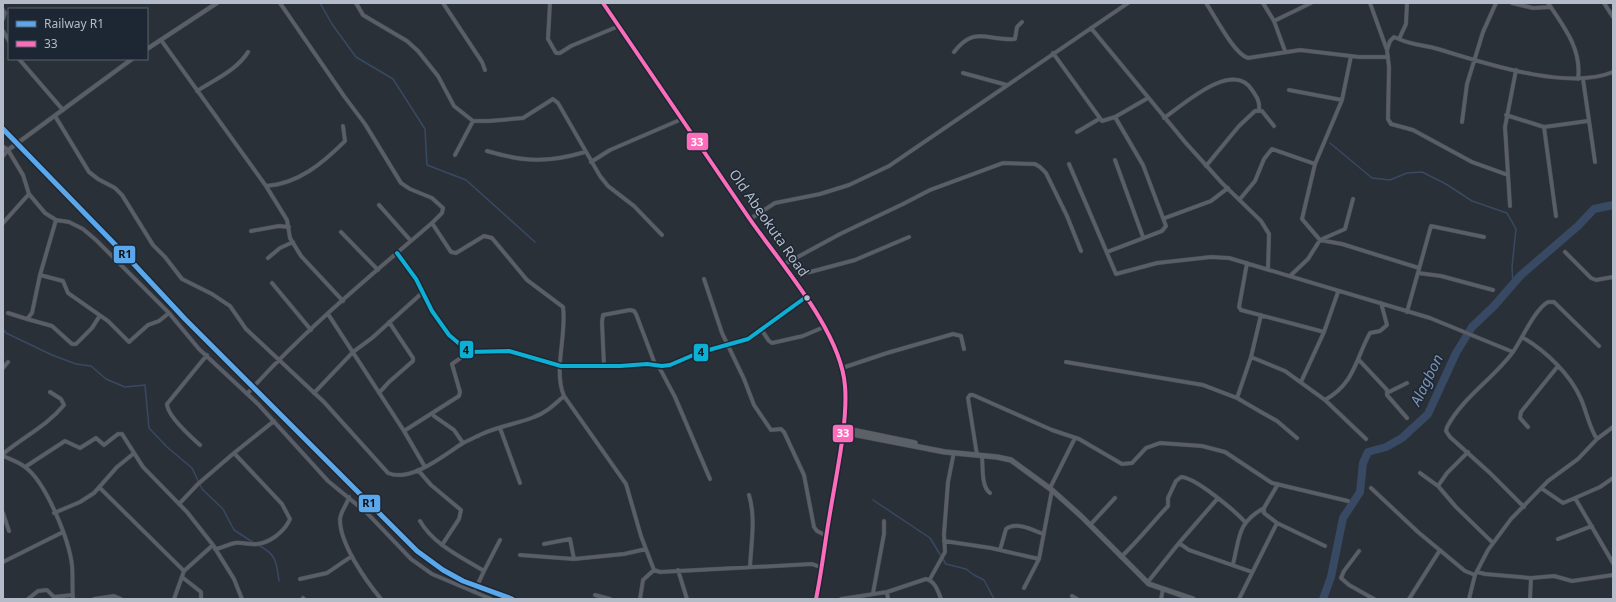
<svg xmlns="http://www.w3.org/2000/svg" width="1616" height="602" font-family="'Noto Sans',sans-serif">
<rect width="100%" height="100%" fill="#2a3038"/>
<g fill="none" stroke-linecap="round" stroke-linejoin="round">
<path stroke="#384963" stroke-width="1.5" d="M 320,3 L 332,24 L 356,57 L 393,79 L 425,129 L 427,165 L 466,180 L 535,242
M 1330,143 L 1372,178 L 1390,180 L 1407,173 L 1422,172 L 1446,184 L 1472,201 L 1507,213 L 1516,229 L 1512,267 L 1513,285
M 3,329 L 6,333 L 52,355 L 76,364 L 91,366 L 106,379 L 125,387 L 145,385 L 149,428 L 167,447 L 192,468 L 202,489 L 223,509 L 234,530 L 254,543
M 873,500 L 930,538 L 946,564 L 966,569 L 974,575 L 984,580 L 994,599
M 258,545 C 277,555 276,561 279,581"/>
<path stroke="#384963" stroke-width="8" d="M 1323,599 L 1331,577 L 1343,518 L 1360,492 L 1363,463 L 1368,452 L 1386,447 L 1402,438 L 1428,414 L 1456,353 L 1472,327 L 1494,306 L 1521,275 L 1578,226 L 1594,209 L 1613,205"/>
<g stroke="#484c53" stroke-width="4.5">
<path id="minor" d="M 356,3 L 363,15 L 407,41 L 418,51 L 438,76 L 454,106 L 473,121 L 489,121 L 523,118 L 553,99 L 558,103 L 600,176 L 608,186 L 634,206 L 662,235
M 443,3 L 482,62 L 485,70
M 550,3 L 548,39 L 556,53 L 560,53 L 571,46 L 619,26
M 1206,3 C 1215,16 1234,54 1248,58 L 1300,50 L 1359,57 L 1388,57
M 1263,3 L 1274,21 L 1285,51
M 1370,3 L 1387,50
M 1512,3 L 1533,8 L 1551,7
M 1548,3 C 1564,27 1582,49 1578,79
M 1604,3 L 1613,17
M 3,10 L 5,13 L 3,19
M 1274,21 L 1311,3
M 1091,28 L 1185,142 L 1222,183 L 1261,221 L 1269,234 L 1268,269
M 3,31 L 9,41
M 1399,39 L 1406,24 L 1407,3
M 161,40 L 266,186 L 287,220 L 290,238 L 301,256 L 343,301
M 954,52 C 975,25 987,41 1015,39 L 1017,27 L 1022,22
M 1053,53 L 1102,121 L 1115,117 L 1148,98
M 1351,56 L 1342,100 L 1315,164 L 1302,219 L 1320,240 L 1342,244 L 1419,268
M 19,59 L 63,110
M 963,73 L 1007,85
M 1583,79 L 1595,162
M 1289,90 L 1342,100
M 197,91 C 214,80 237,70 248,52
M 1506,115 L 1544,127 L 1588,121
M 55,116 L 89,172 L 98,179 L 115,188 L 122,195 L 153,245 L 165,257 L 182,279 L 212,294 L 230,306 L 246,329 L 324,402 L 388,473 C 411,483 444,455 463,443 C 469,440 476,437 482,434 C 499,426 517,424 534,417 C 546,413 555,404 564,396
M 1164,118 C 1183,105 1233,59 1252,90 C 1257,97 1260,102 1259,110
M 1462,122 L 1467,84 L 1483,32 L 1496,3
M 1544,127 L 1556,216
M 1077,132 L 1099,119
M 487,151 C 524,162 548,163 585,152
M 455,155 L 473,121
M 3,156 L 8,150 L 23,175 L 29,194 L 45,213 L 56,220 L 69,222 L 83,229 L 96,240 L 169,313 L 199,349 L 258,404 L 328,481 L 367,513 L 411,559 L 432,574 L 491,599
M 1115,160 L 1143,237
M 591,162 L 610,150 L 682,119
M 1069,164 L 1116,274 L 1157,263 L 1211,257 L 1229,258 L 1430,318 L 1513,352
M 1206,166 L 1239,126 L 1255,111 L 1262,111 L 1274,126
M 1508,175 L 1472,162 L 1413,130 L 1391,124 L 1388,119 L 1389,67 L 1387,50 L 1390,41 L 1394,37 L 1399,39 C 1411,45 1425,45 1438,49 C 1484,63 1567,91 1613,72
M 266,186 C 298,184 323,163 345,141 L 343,126
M 1240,199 L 1255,181 L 1264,159 L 1272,149 L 1315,164
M 379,205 L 411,241
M 1510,206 L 1505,127 L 1516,70
M 1165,218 L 1211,201 L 1228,188
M 750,219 L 775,203 L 820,194 L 849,185 L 889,166 L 1128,3
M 3,223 L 29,194
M 432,223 L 451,252 L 456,253 L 484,236 L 492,238 L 527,280 L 563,307 C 567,335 553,370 564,396 L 626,484 L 641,536 L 654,570 L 660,572 L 812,564 L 823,568
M 251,231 L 279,226 L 289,227
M 341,232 L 378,270
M 1107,252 L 1162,231 L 1166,226 L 1143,165 L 1115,117
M 1565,252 L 1591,278 L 1596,280 L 1613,277
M 397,253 L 416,279 L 432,311 L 449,335 L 469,352 L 509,351 L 561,366 L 620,366 L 647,364 L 662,366 L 670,365 L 698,353 L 748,339 L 806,297
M 268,258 L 280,248 L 293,242
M 793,260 L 802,273 L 810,272 L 855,260 L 909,237
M 1247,263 L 1239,307 L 1241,310 L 1324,332
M 783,265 L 840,234 L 903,204 L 930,190 L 1003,163 L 1035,164 L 1040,167 L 1046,173 L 1067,216 L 1081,251
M 1418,273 L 1441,276 L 1493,290
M 40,275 L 63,281 L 68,293 L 108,321 L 129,342 L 148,325 L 159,321 L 169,313
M 1290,276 L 1308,259 L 1320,240 L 1345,229 L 1353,199
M 704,279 L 722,333 L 744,379 L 754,405 L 771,430 L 781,429 L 784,432 L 804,475 L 814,527 L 817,531 L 827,536
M 272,283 L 311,330
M 1407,312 L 1431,226 L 1484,237
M 8,313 L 27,319 L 32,313 L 40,275 L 56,220
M 328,314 L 404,431 L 425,467
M 27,319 L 52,326 L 72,344 L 76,344 L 92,328 L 99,317
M 761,329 L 769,341 L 772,343 L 803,336 L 824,327
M 1522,337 C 1546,351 1570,374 1581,399 C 1587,413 1589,427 1597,439
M 1251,357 L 1285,371 L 1325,400 C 1355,383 1355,360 1370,333 L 1380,331 L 1387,325 L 1381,303
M 1359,360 L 1387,390 L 1387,395 L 1407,418
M 1066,362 L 1203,385 L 1237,398 L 1261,412 L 1277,421 L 1297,438
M 658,365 L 675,397 L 710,479
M 604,366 L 602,322 L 603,315 L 630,310 L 634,311 L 636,314 L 655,364
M 3,368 L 8,362
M 842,368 L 887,353 L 953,334 L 961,336 L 964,349
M 1301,382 L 1324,332 L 1338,292
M 1389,392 L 1407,383
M 314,393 L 353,352 L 372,338 L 422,293
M 379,393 L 389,382 L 413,361 L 413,358 L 389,322
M 247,394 C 303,331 369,277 432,223 L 442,213 L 443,208 L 432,198 L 410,189 L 401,183 L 365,124 L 344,96 L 280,3
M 1237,398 L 1251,357 L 1261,315
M 1325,400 L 1366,439
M 434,416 L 454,430 L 463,443
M 1528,427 L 1520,418 L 1521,412 L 1558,366
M 500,428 L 520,483
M 404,431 L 459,396 L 460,392 L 452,364 L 469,352
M 200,445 C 191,437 167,416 167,404 L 207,355
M 3,454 C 23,437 47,426 64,405 L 61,399 L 50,392
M 977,455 L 968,398 L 970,395 L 973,395 L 1052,430 L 1079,439 L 1122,464 L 1132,463 L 1146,448 L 1160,443 L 1202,446 L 1225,452 L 1272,483 L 1348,501
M 982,455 C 983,466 981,487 990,493
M 3,456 C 10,459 19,462 25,467 C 46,482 69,540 72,565 C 73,576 72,588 73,599
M 25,467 L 65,441 L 80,448 L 96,438 L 104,445 L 118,434 L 122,434 L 143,467 L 187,512 L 213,545 L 234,579 L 242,599
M 418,470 L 431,485 L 461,510 L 459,519 L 442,545
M 1420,473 L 1438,486 L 1456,507 L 1493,543
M 1438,486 L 1447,473 L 1468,452
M 99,487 L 184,571
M 1050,488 L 1075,438
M 1371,488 L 1418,532 L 1465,571 L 1475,575 L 1488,550 L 1511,519 L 1548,481 L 1578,459 L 1597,439 L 1613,427
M 1541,488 L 1563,503 L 1575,498 L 1613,563
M 749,495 C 756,518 751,544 750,567
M 349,497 C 347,505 340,512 340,520 C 340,544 366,581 381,599
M 1575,498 L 1600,487 L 1613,478
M 179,504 L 198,484 L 234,453
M 1524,507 L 1490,473 L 1450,437 L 1446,431 L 1447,427 C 1463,397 1493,379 1513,352 C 1522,339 1535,309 1548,302 L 1554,302 L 1599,346
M 1264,508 L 1278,484
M 3,513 L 9,531
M 54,513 L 80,502 L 94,493 L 117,467 L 133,454
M 420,521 C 433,544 461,557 484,571 L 500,540
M 1090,525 L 1115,498
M 1558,539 L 1592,526
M 944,541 L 991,548 L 1039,559
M 1179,543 L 1218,498
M 544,544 L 570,539 L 574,559
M 215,549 C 223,548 228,544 235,543 C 242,542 250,545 257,544 C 270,543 285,531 290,519 L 282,504 L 234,453 L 274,421
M 1000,550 L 1006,529 C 1016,521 1033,530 1043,534
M 1359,551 L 1344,571 L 1341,578 L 1349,585 L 1374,599
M 520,555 L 574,559 L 624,554 L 646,549
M 1121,557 C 1138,541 1152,523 1168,506 L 1168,498 L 1176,481 L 1181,477 C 1195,477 1235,511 1245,522
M 3,562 L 63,532
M 1233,564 C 1240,537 1237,523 1264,508 L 1264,513 L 1277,523
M 678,570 L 687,599
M 1477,572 L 1485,574 L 1531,578 L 1554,576 L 1572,581 L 1613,575
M 182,577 L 201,592 L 201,599
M 300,579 L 327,573 L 352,556
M 930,579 L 945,552 L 944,534 L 948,482 L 954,452
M 1147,583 L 1179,543 L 1189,550 L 1252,572
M 1024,588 L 1039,559 L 1052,490
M 474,592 L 484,571
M 887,592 L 888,599
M 873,593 L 884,534 L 884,521
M 595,595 L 610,599
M 1072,596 L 1077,599
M 303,598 L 304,599
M 28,599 L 38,591 L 47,590 L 54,597 L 72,595
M 94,599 L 114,596 L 121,599
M 174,599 L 184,571 L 213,545
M 640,599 L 643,580 L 654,570
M 841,599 L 887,592 L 926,579 C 935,581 938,591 941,599
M 1161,599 L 1163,589
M 1239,599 L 1277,523 L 1325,546
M 1409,599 L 1440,550
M 1469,599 L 1475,575
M 1530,599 L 1531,578"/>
</g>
<g stroke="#484c53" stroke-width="5">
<path id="tertiary" d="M 147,49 L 217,3
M 3,147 L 8,150 L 132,59"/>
</g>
<g stroke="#484c55" stroke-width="6">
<path id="primary" d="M 842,428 L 915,443
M 842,432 L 945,452 L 997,457 L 1011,460 L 1052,490 L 1081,516 L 1149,584 L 1193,599"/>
</g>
<g stroke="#474c53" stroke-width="6">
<path id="trunk" d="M 603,3 C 652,75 700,146 749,218 C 780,263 841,331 845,386 C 848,422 836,476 830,513 C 825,541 822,570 816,599"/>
</g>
<use href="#minor" stroke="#5a5e66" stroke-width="3.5"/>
<use href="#tertiary" stroke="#5a5e66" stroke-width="4"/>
<use href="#primary" stroke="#5c6168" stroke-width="5"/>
<use href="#trunk" stroke="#5b5f64" stroke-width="5.5"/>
<g stroke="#1d2633" stroke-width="7">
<path id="bus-1" d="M 603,3 C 652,75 700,146 749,218 C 780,263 841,331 845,386 C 848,422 836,476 830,513 C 825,541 822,570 816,599"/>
</g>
<g stroke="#1d2633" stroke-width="7">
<path id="bus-2" d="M 397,253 L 416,279 L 432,311 L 449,335 L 469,352 L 509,351 L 561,366 L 620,366 L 647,364 L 662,366 L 670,365 L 698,353 L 748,339 L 806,297"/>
</g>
<use href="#bus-1" stroke="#fb6dba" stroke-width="4"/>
<use href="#bus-2" stroke="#0dafd3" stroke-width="4"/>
<g stroke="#1d2633" stroke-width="8">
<path id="rail-1" d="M 3,129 L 131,261 L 185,319 L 417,551 L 443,570 L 463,581 L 512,599"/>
</g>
<use href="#rail-1" stroke="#5aa8eb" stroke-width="5"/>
</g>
<circle fill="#b4bcc9" stroke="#1d2633" stroke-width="1.5" cx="807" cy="298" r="3.5"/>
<g text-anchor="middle" stroke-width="3" stroke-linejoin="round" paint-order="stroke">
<g font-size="14" fill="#b4bcc9" stroke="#1d2633">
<text transform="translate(769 223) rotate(55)" y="5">Old Abeokuta Road</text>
</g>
<g font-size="15" font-style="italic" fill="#7c92b1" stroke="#1d2633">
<text transform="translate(1427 380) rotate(-64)" y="5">Alagbon</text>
</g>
</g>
<g stroke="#1d2633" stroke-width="1.5">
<rect x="686" y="132" width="23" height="19" rx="4" fill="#fb6dba"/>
<rect x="113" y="245" width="23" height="19" rx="4" fill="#5aa8eb"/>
<rect x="459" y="340" width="15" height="19" rx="4" fill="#0dafd3"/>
<rect x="693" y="343" width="16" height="19" rx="4" fill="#0dafd3"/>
<rect x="832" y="424" width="22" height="19" rx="4" fill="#fb6dba"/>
<rect x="358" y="494" width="23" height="19" rx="4" fill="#5aa8eb"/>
</g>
<g font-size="11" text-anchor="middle" font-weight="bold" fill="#fff">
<text x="697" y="146">33</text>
<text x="843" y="437">33</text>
</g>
<g font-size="11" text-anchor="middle" font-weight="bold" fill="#111">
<text x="125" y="258">R1</text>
<text x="466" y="354">4</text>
<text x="701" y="356">4</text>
<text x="369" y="507">R1</text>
</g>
<rect width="1616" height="602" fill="none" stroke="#b4bcc9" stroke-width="8"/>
<rect x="8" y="8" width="140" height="52" fill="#1d2633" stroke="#59626f"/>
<rect x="16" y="21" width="20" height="6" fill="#5aa8eb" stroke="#59626f"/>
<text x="44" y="28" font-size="12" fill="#b4bcc9">Railway R1</text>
<rect x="16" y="41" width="20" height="6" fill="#fb6dba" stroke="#59626f"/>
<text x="44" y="48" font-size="12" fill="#b4bcc9">33</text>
</svg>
